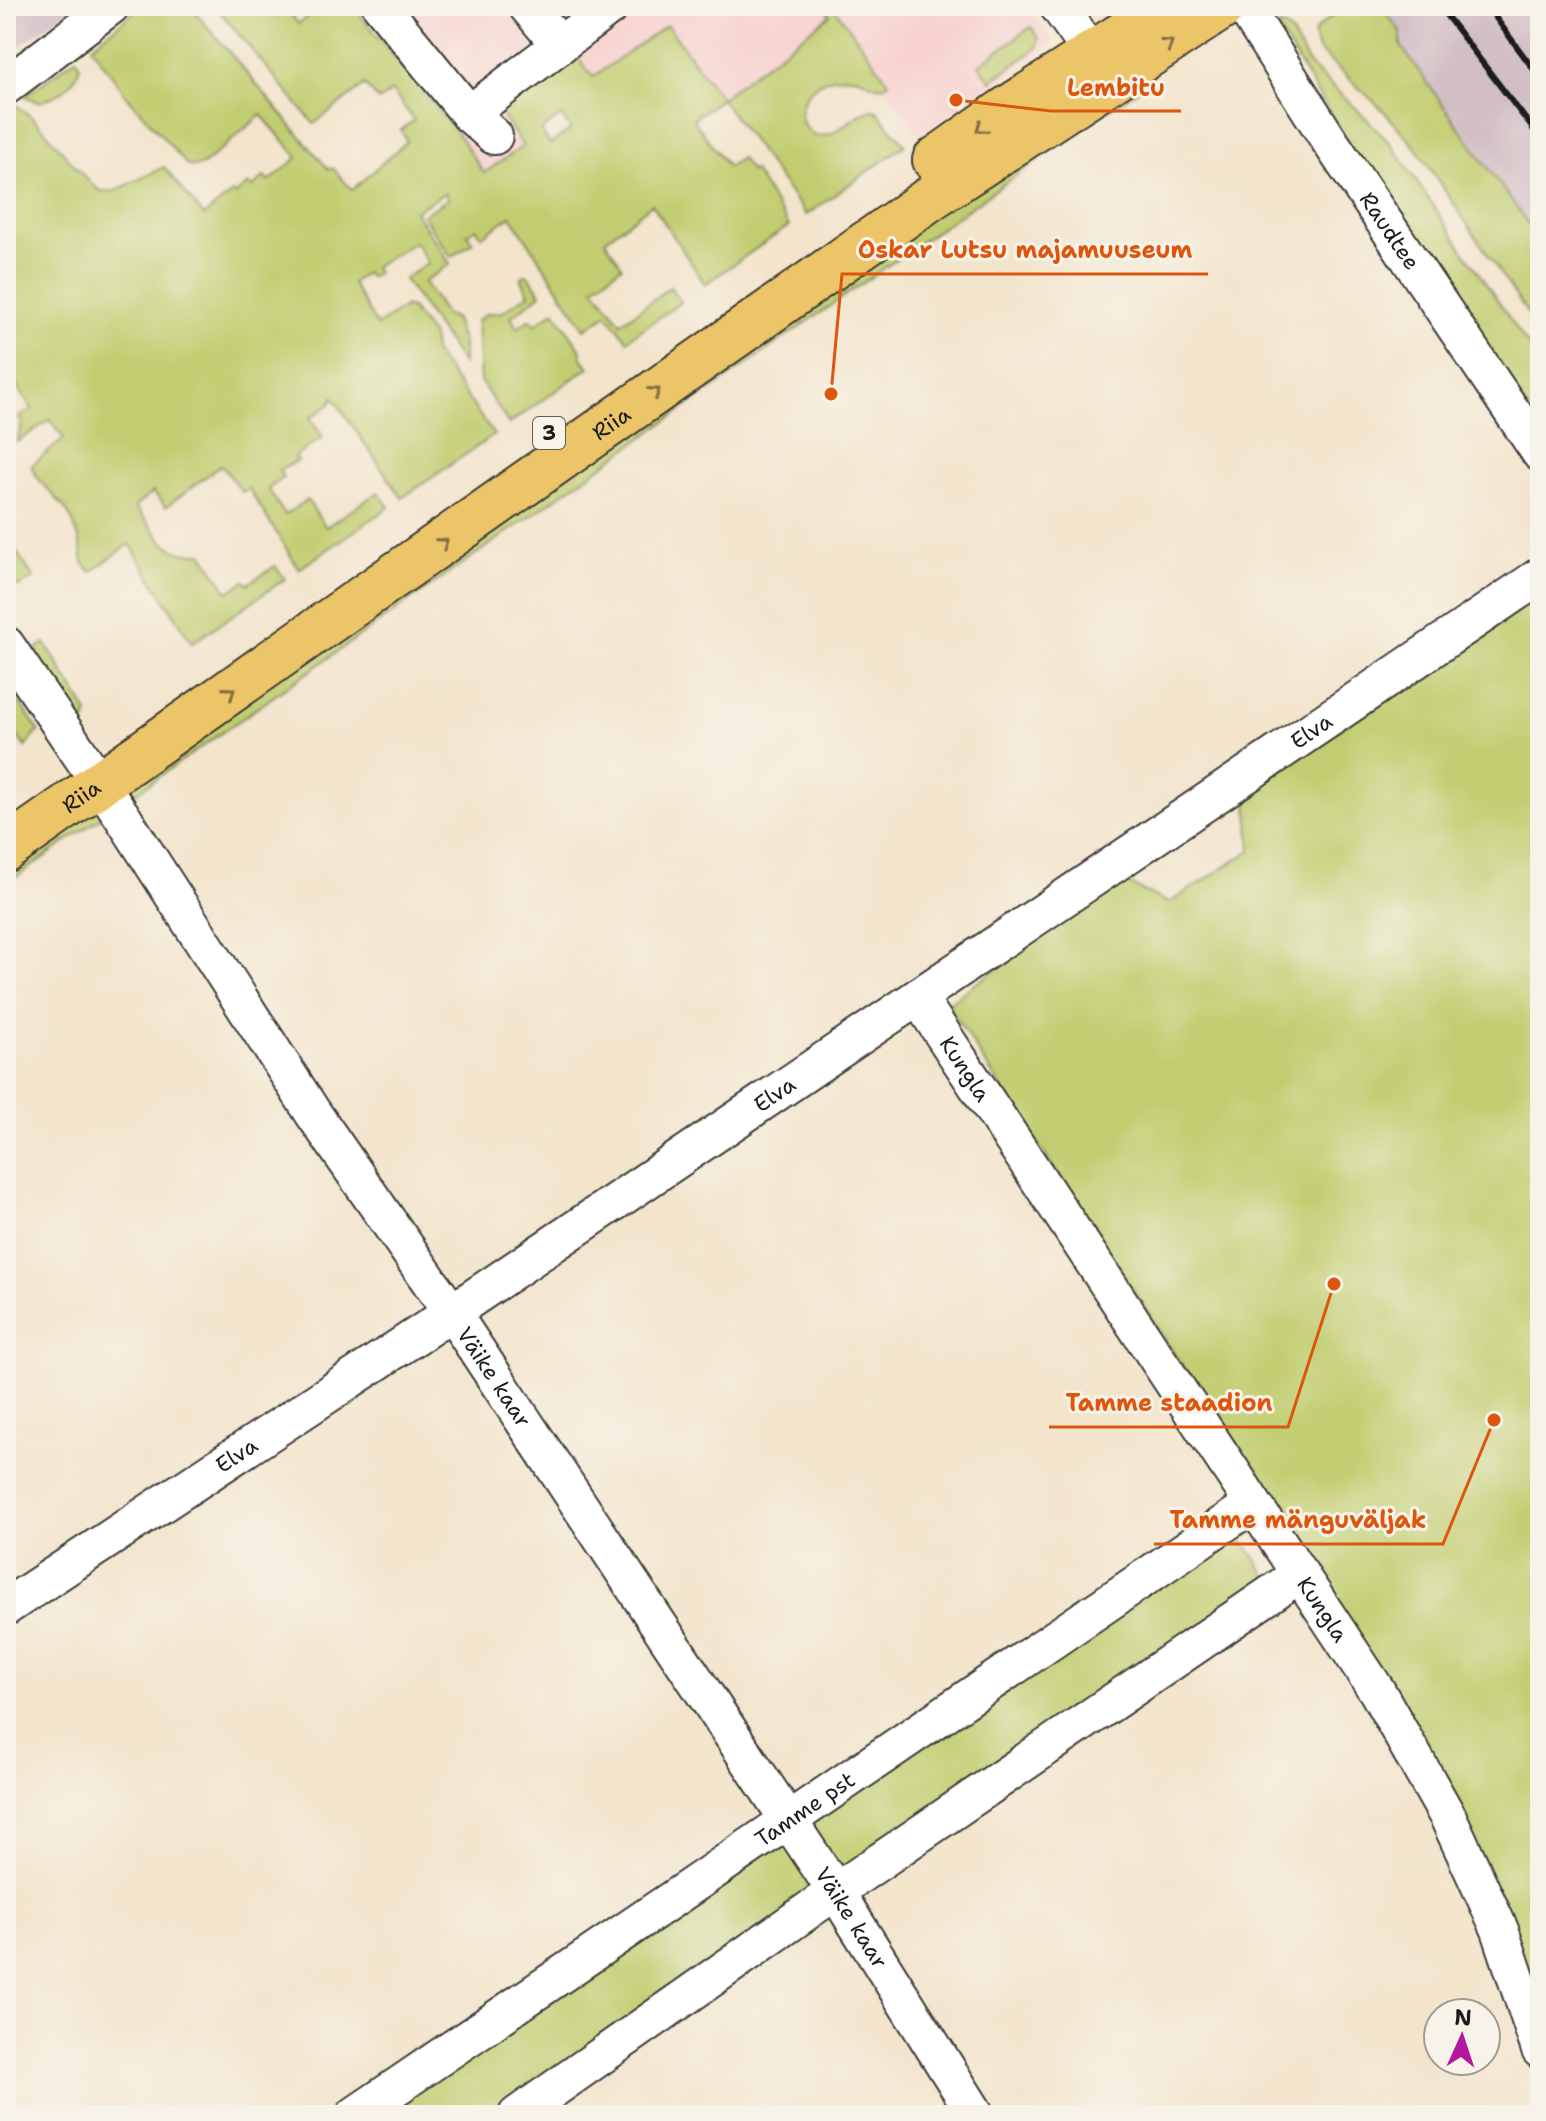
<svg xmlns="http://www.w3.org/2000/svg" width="1546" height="2121" font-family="'Shantell Sans',sans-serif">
<rect width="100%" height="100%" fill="#f7f3e8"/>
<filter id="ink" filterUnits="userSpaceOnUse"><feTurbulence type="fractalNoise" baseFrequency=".0125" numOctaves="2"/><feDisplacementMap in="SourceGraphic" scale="16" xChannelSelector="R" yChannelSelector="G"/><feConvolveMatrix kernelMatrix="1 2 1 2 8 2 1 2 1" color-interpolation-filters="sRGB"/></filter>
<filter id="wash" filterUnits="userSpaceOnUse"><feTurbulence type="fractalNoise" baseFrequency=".006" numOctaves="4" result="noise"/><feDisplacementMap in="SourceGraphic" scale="32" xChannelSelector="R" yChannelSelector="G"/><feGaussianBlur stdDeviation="1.8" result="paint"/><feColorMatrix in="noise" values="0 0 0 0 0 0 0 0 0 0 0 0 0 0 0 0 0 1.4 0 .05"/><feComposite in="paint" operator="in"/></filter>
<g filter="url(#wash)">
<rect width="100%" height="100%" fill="#f3e4cc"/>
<path fill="#f7d0cf" d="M 352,6 L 1027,6 L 1054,42 L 919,135 L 831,15 L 720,98 L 667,25 L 541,131 L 542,133 L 484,173 L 455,130 Z"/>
<path fill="#d2bec5" d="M 6,6 L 75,6 L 6,56 Z
M 1381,6 L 1540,6 L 1540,241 L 1401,46 L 1401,32 Z"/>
<path fill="#c1cd6f" stroke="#6e7446" stroke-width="2" fill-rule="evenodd" d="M 142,6 L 190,6 L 329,170 L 333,168 L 352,190 L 407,141 L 401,130 L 414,120 L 392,91 L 379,101 L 365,85 L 314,124 L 215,6 L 285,6 L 298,24 L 321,6 L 335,6 L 342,14 L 353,6 L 455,130 L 484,173 L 523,146 L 499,111 L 577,57 L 593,77 L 667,25 L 721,98 L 830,15 L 824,6 L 833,6 L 889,82 C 884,86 883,88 877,86 C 871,85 865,80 859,78 C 834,72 802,85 801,113 C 801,124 806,128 813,135 C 839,141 852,110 876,110 L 905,145 L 806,215 L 721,99 L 693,119 L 728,167 L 741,158 L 751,172 L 754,171 L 789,226 L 705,284 L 652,204 L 605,240 L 622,266 L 594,287 L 621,323 L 670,287 L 681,302 L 627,340 L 607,314 L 585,329 L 511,216 L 482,236 L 476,228 L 467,234 L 473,242 L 451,257 L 423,215 L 448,199 L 445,193 L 415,211 L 450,264 L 424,282 L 445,314 L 455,319 L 463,344 L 463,364 L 404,279 L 428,263 L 415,242 L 374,267 L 377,273 L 370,277 L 366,273 L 352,283 L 377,326 L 406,306 L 411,308 L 432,336 L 434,351 L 494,435 L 402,498 L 333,397 L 330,404 L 310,418 L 323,437 L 295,457 L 298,461 L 279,470 L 283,478 L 268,489 L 285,515 L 307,500 L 326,527 L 378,492 L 389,507 L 299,569 L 249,489 L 242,492 L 221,465 L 166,507 L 153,492 L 135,507 L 164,543 L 181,553 L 202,553 L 228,592 L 245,581 L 248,584 L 275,566 L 285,579 L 192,643 L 130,544 L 91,572 C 78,559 84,558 80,543 C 79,535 74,526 71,518 C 61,498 40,487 31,466 L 64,439 L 50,420 L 17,442 L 22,424 L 19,417 L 32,409 L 6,370 L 6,109 L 14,104 C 50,126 67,165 100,191 L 115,191 L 164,167 L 204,216 L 232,193 L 235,195 L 248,184 L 252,188 L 264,177 L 269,182 L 298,157 L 261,115 L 203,165 L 193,167 L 187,165 L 126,95 L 91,46 ZM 561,116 L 571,129 L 550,144 L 541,131 Z
M 1340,6 L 1381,6 L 1401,32 L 1401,46 L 1540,241 L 1540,332 L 1416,148 L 1383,110 L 1318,50 L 1314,37 L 1316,29 L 1335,14 Z
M 1280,25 L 1290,31 L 1311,67 L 1356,108 L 1392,145 L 1540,363 L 1540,428 L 1348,143 L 1278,29 Z
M 1031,27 L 1039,38 L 1037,48 L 991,81 L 979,65 Z
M 76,58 L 80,66 C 74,87 58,97 38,102 L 25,96 Z
M 1152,80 L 6,884 L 6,868 L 1035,140 Z
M 525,275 L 529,276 L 541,294 L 511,317 L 517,328 L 530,319 L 535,325 L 554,311 L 580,348 L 582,358 L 589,367 L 509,424 L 480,381 L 477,321 L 486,314 L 502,312 L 529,294 L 521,278 Z
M 6,536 L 34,578 L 18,587 L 6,569 Z
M 1540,591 L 1540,2004 L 1327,1589 L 947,1004 L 1120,880 L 1169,903 L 1251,850 L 1247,793 Z
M 45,643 L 85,708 L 88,713 L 84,725 L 80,725 L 28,654 Z
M 6,682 L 39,731 L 25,747 L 6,719 Z
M 1232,1524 L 1274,1587 L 497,2115 L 363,2115 Z"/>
</g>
<g filter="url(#ink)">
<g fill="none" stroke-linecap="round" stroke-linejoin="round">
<g stroke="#3c3a36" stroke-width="40">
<g id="minor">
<path d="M 381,6 L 469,114 L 494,136"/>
<path d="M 527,6 L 560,45"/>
<path d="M 1058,6 L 1108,76"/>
<path id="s1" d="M 1244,6 L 1327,137 L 1540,453"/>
<path d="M 6,86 L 111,6"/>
<path d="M 469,114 L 611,6"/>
<path id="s2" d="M 6,645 L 122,816 L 313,1113 L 460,1325 L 836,1892 L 976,2115"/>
<path id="s3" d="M 918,997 L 1377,1691 L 1448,1817 L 1500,1930 L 1540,2050"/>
<path id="s4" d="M 6,1607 L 439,1321 L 1540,576"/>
<path id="s5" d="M 355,2115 L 1253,1504"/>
<path d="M 517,2115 L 816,1905 L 1300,1574"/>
</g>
</g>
<g stroke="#3c3a36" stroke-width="48">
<g id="highway">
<path d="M 935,160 L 1004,111 L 1166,6"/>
<path id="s6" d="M 6,849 L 935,195 L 1224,6"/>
</g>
</g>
<use href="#minor" stroke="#fff" stroke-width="36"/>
<use href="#highway" stroke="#edc569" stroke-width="44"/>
<path stroke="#1c1c1c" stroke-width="6" d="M 1439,6 L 1540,138
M 1487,6 L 1540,78"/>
</g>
<defs><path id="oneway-chevron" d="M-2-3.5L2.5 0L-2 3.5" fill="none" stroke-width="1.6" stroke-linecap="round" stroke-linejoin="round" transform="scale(2)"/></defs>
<g stroke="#847042">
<use href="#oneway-chevron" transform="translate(1168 44) rotate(-33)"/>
<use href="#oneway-chevron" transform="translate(981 128) rotate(144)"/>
<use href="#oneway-chevron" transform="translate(655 392) rotate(-36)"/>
<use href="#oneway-chevron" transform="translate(443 543) rotate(-35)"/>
<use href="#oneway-chevron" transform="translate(230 692) rotate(-35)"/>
</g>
</g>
<g text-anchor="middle" stroke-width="6" stroke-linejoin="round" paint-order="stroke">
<rect fill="#f7f3e8" stroke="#5e5c59" stroke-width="2" x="533" y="417" width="32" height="32" rx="6"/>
<g font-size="20" font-weight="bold" fill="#1c1c1c">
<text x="549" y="440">3</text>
</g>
<g font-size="22" fill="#1c1c1c" stroke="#f7f3e8">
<text dy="8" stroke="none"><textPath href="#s1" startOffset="268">Raudtee</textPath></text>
<text dy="8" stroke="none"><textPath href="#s6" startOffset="740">Riia</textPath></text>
<text dy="8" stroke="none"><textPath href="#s4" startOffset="1572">Elva</textPath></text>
<text dy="8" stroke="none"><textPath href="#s6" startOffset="92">Riia</textPath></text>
<text dy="8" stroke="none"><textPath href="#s3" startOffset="86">Kungla</textPath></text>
<text dy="8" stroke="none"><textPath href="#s4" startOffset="924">Elva</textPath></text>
<text dy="8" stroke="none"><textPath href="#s2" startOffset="880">Väike kaar</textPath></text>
<text dy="8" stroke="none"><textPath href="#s4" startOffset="276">Elva</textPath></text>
<text dy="8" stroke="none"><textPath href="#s3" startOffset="734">Kungla</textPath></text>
<text dy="8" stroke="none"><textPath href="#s5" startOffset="544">Tamme pst</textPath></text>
<text dy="8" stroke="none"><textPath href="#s2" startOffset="1528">Väike kaar</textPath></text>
</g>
</g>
<path fill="none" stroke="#de560d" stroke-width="3" d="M956 100L1051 111H1181M831 394L842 274H1208M1334 1284L1288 1427H1049M1494 1420L1443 1544H1154"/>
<g fill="#de560d" stroke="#f7f3e8" stroke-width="3">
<circle cx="956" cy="100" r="8"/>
<circle cx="831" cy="394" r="8"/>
<circle cx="1334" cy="1284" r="8"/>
<circle cx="1494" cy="1420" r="8"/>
</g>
<g font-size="24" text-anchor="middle" font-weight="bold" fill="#de560d" stroke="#f7f3e8" stroke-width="6" stroke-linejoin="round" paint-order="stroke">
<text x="1116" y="96">Lembitu</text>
<text x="1025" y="258">Oskar Lutsu majamuuseum</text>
<text x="1169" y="1411">Tamme staadion</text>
<text x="1298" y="1528">Tamme mänguväljak</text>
</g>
<rect width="1546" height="2121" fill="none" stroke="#f7f3e8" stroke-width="32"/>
<g transform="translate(1462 2037) rotate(3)"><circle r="38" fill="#f7f3e8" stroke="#9f9d96" stroke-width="2"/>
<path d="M0-6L14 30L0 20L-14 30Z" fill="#b5179e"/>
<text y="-12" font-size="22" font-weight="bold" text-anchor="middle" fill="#1c1c1c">N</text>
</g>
</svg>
